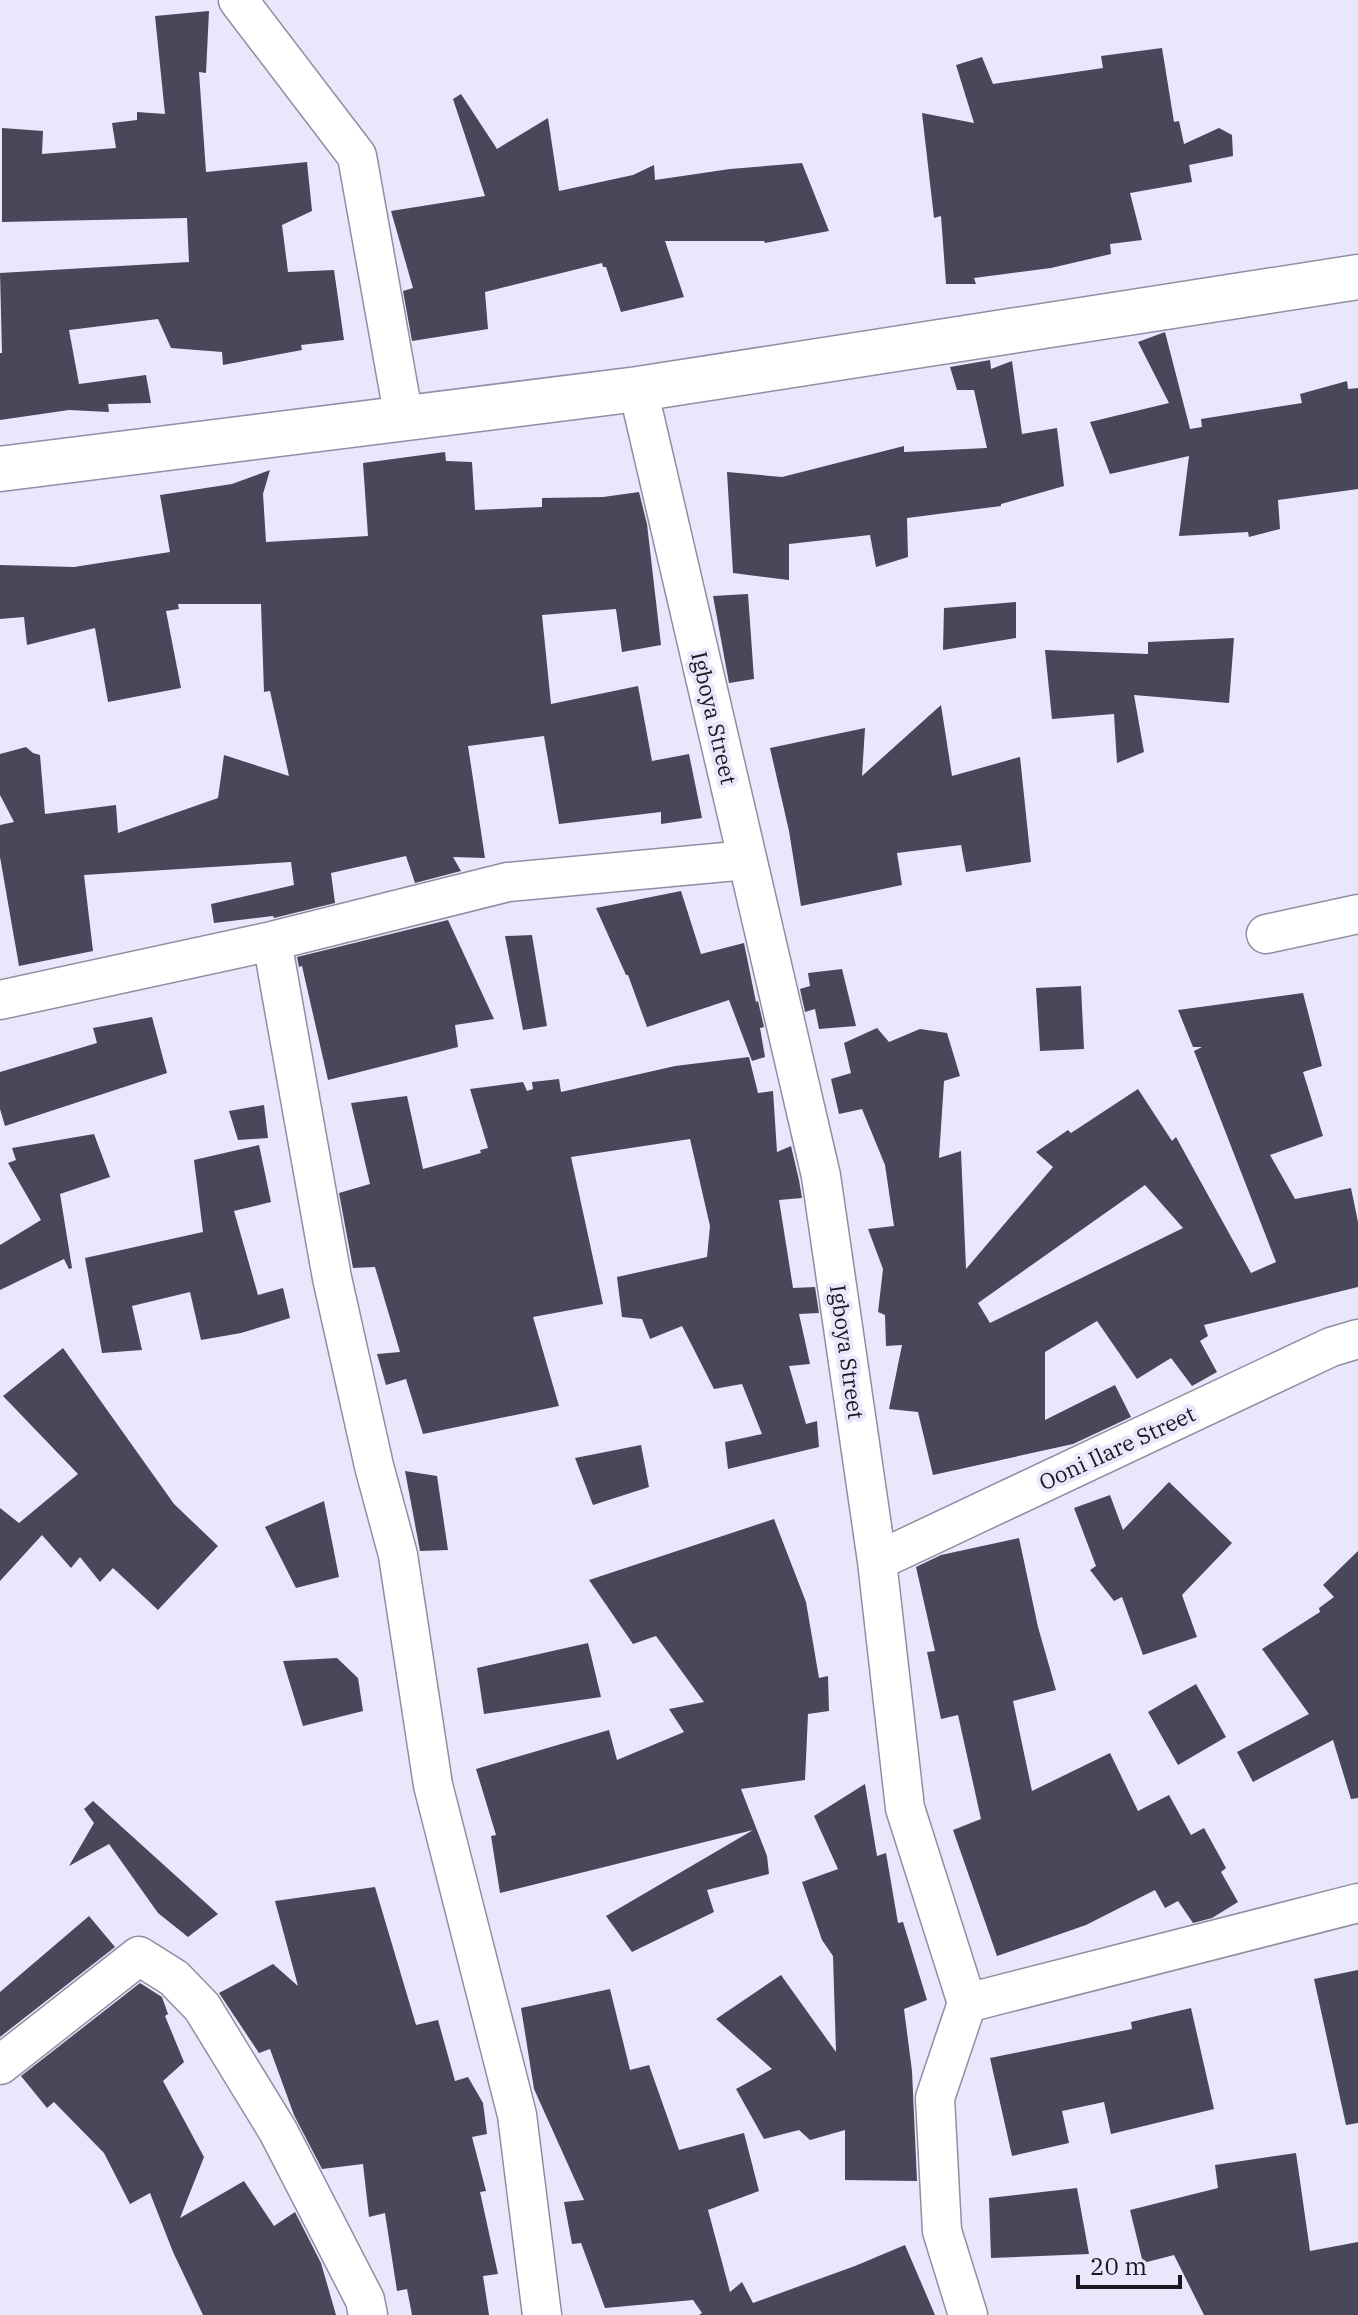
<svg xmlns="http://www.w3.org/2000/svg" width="1358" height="2315" font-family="'IBM Plex Serif',serif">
<rect width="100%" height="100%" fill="#eae7fd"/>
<path fill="#494759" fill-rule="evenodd" d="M 209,11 L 206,73 L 199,72 L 206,172 L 307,162 L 312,211 L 282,225 L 288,272 L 334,270 L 344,340 L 301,345 L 302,350 L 223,365 L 222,352 L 171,348 L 158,319 L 69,330 L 79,384 L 146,375 L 151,403 L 108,404 L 109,412 L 69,410 L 0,420 L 0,353 L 2,353 L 0,273 L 189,262 L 187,218 L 2,222 L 2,128 L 43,131 L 42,154 L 116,148 L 112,123 L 137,120 L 137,112 L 165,114 L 155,16 Z
M 1162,48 L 1174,122 L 1179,121 L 1184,144 L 1219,128 L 1232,135 L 1233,156 L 1189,165 L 1192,182 L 1130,193 L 1142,240 L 1110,244 L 1111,254 L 1051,268 L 974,278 L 976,284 L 946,284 L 941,216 L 934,218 L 922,113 L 974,123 L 956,65 L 982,57 L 993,84 L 1103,68 L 1101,56 Z
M 461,94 L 497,149 L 548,118 L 559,191 L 633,175 L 654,165 L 655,180 L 730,169 L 802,163 L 829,231 L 765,243 L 764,241 L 665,241 L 684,297 L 621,312 L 606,267 L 603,267 L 602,263 L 485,292 L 488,329 L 412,341 L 403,291 L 413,288 L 391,211 L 485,196 L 453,99 Z
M 1165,332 L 1190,429 L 1202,427 L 1201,419 L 1302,403 L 1300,394 L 1347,381 L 1348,389 L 1358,388 L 1358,489 L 1278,500 L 1280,529 L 1249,537 L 1248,532 L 1179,536 L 1189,456 L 1110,474 L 1090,422 L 1169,403 L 1138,342 Z
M 990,360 L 991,369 L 1012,361 L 1022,434 L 1057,428 L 1064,486 L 1001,504 L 1001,506 L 907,518 L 908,557 L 876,567 L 870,535 L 789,544 L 789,580 L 733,573 L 727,472 L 782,477 L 904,446 L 904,452 L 987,448 L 974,390 L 957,390 L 950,367 Z
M 445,452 L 446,461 L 472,462 L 475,510 L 542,507 L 542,498 L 603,497 L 639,492 L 647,524 L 661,645 L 622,652 L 616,609 L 542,615 L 551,704 L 638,686 L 652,761 L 689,754 L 702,818 L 661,824 L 661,812 L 559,824 L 544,736 L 468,746 L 485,858 L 453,857 L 461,871 L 415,883 L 406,856 L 331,873 L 335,903 L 274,918 L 273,916 L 214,923 L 211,904 L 294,885 L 291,862 L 84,875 L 93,951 L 19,966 L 0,857 L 0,825 L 14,822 L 0,795 L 0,754 L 26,747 L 33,753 L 40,755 L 45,814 L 116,805 L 118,833 L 218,798 L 224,755 L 289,776 L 270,691 L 264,692 L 261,604 L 178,604 L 179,609 L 166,611 L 181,688 L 108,702 L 95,628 L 27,645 L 24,617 L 0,619 L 0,565 L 74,567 L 170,552 L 160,495 L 232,484 L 270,470 L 263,494 L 266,542 L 368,536 L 363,463 Z
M 748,594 L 754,679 L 729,683 L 713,596 Z
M 1016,602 L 1016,638 L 943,650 L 944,608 Z
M 1234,638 L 1229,703 L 1134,695 L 1144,752 L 1117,763 L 1114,714 L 1052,719 L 1045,650 L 1148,654 L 1148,642 Z
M 941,705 L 952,776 L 1020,757 L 1031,862 L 966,872 L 961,845 L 897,853 L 902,885 L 801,906 L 789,831 L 770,748 L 865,728 L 862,776 Z
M 681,891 L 701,954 L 744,943 L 756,1002 L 758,1001 L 764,1027 L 760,1028 L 765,1057 L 752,1061 L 729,1000 L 647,1027 L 628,975 L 626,975 L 596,908 Z
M 448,920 L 494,1019 L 455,1025 L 458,1047 L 328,1080 L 302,966 L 299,967 L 297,957 Z
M 532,935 L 547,1026 L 523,1030 L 505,936 Z
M 842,969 L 856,1026 L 819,1029 L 815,1009 L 805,1012 L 800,989 L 810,986 L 808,973 Z
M 1081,986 L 1084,1049 L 1040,1051 L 1036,988 Z
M 1303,993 L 1322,1066 L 1303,1072 L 1323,1136 L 1270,1155 L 1295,1199 L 1351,1188 L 1358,1222 L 1358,1287 L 1204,1325 L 1208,1336 L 1200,1341 L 1217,1372 L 1192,1386 L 1171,1358 L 1137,1379 L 1097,1321 L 1045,1352 L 1045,1420 L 1115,1385 L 1131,1417 L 1073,1444 L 933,1475 L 918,1412 L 889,1409 L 902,1345 L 886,1346 L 885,1315 L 878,1312 L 883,1269 L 868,1229 L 894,1226 L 885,1165 L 862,1109 L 839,1114 L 831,1079 L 851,1073 L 844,1043 L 877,1028 L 889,1042 L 920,1029 L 947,1033 L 960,1076 L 944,1081 L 939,1158 L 961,1151 L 966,1269 L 1053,1167 L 1036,1152 L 1068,1130 L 1071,1133 L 1138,1089 L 1172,1141 L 1176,1137 L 1251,1273 L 1276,1262 L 1194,1051 L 1202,1047 L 1193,1047 L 1178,1010 ZM 1145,1185 L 1183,1228 L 990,1323 L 978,1303 Z
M 152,1017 L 167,1073 L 5,1126 L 0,1109 L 0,1072 L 97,1043 L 93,1028 Z
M 749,1057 L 758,1093 L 773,1091 L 777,1152 L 791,1146 L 799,1180 L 802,1198 L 779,1200 L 793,1288 L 815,1287 L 819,1313 L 799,1314 L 810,1364 L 789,1366 L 806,1424 L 817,1421 L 819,1447 L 728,1469 L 725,1442 L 762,1434 L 742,1384 L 714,1389 L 682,1326 L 650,1339 L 642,1319 L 622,1317 L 617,1277 L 707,1257 L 710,1226 L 690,1139 L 571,1157 L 603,1304 L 533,1317 L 559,1406 L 423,1434 L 406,1379 L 386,1385 L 377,1354 L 400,1352 L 375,1267 L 353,1268 L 339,1193 L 370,1184 L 351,1103 L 407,1096 L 423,1169 L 481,1153 L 480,1150 L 488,1148 L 470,1089 L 523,1082 L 527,1091 L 533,1089 L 532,1082 L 559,1079 L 561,1092 L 675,1066 Z
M 264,1105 L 268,1138 L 238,1140 L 229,1111 Z
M 94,1134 L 110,1177 L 60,1194 L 72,1268 L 69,1269 L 64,1259 L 0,1290 L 0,1245 L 41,1220 L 8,1163 L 16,1160 L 12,1148 Z
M 259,1145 L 271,1202 L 234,1211 L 258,1295 L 283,1288 L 290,1318 L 241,1333 L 201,1340 L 190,1292 L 132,1306 L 142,1350 L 102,1353 L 85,1258 L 203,1232 L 194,1160 Z
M 63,1348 L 174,1504 L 218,1546 L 158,1610 L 113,1568 L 100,1582 L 80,1557 L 71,1568 L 42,1535 L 0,1581 L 0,1508 L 19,1523 L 78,1474 L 3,1396 Z
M 641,1445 L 649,1487 L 593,1505 L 575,1458 Z
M 405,1471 L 437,1476 L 448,1550 L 420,1551 Z
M 1169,1482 L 1232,1543 L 1182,1595 L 1197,1637 L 1143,1655 L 1122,1597 L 1114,1601 L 1090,1570 L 1096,1566 L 1074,1508 L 1110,1495 L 1123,1530 Z
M 324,1501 L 339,1577 L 296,1588 L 265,1527 Z
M 774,1519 L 806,1602 L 819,1678 L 828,1676 L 829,1711 L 808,1714 L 805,1780 L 741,1789 L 767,1856 L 769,1874 L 707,1890 L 714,1912 L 632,1952 L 606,1916 L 753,1830 L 500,1893 L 491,1836 L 496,1835 L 476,1769 L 609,1730 L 617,1760 L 684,1732 L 669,1709 L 704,1702 L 656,1636 L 633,1644 L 589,1580 Z
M 1019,1538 L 1038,1627 L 1056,1690 L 1013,1701 L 1032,1791 L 1110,1753 L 1138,1811 L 1169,1795 L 1191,1835 L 1204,1828 L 1226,1868 L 1221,1872 L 1238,1902 L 1212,1918 L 1193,1923 L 1178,1901 L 1165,1908 L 1155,1890 L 1086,1925 L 997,1956 L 953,1830 L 981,1819 L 958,1715 L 941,1719 L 927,1652 L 935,1651 L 916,1567 L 941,1555 Z
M 1358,1551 L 1358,1798 L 1351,1799 L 1333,1740 L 1253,1782 L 1237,1752 L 1309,1714 L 1262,1649 L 1320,1612 L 1319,1608 L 1334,1597 L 1323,1585 Z
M 588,1643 L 601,1697 L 484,1714 L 477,1668 Z
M 337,1658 L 358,1678 L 363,1711 L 303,1726 L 283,1661 Z
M 1196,1684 L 1226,1737 L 1178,1765 L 1148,1712 Z
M 865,1784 L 877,1856 L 886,1853 L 898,1923 L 903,1922 L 927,2000 L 904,2009 L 912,2071 L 917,2181 L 845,2180 L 845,2130 L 810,2140 L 799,2130 L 764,2139 L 736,2089 L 772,2069 L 716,2019 L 781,1975 L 836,2052 L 833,1956 L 822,1940 L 802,1882 L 838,1869 L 814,1816 Z
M 93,1801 L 102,1809 L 218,1914 L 188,1937 L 158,1913 L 109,1844 L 69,1866 L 94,1823 L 84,1809 Z
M 375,1887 L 416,2025 L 438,2020 L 455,2081 L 468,2077 L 483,2103 L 487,2134 L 472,2137 L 486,2191 L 480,2192 L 498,2274 L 483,2276 L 489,2315 L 412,2315 L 407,2289 L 397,2291 L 385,2213 L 369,2217 L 363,2164 L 322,2169 L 294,2115 L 270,2049 L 259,2053 L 219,1993 L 273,1964 L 298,1986 L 275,1901 Z
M 89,1916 L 115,1947 L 0,2037 L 0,1992 Z
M 1358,1970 L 1358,2123 L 1346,2125 L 1314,1979 Z
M 140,1983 L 162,1997 L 168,2014 L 165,2016 L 184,2062 L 163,2081 L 204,2157 L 180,2218 L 244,2181 L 274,2226 L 295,2212 L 321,2263 L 336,2315 L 203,2315 L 173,2252 L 150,2193 L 130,2204 L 104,2153 L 54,2102 L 47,2108 L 21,2076 Z
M 610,1989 L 630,2070 L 649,2065 L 679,2150 L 744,2133 L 759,2191 L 708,2210 L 730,2292 L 742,2282 L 753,2303 L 855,2266 L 905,2245 L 935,2315 L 699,2315 L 702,2313 L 693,2300 L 605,2308 L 581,2243 L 572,2244 L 564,2202 L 584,2200 L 534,2089 L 521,2008 Z
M 1191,2008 L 1214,2109 L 1111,2134 L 1104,2102 L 1062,2111 L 1069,2143 L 1012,2156 L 990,2058 L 1132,2029 L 1131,2022 Z
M 1296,2153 L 1310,2251 L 1358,2242 L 1358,2315 L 1204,2315 L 1174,2255 L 1143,2263 L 1130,2210 L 1218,2188 L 1215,2165 Z
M 1077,2188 L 1089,2254 L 991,2258 L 989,2198 Z"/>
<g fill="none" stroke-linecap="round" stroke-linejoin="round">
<g stroke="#908ea2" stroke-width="41">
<path id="minor" d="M 238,0 L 357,156 L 404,419
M 638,389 L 821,1176 L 877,1561 L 905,1808 L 967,2003 L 935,2098 L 942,2231 L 968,2315
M 1266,934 L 1358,914
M 272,941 L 332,1278 L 374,1466 L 398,1555 L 433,1785 L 517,2115 L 542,2315
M 0,1000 L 272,941 L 508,882 L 747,860
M 877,1561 L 1331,1347 L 1358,1339
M 967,2003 L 1358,1903
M 0,2065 L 139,1956 L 174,1978 L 202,2007 L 278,2131 L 365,2300 L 368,2315"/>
</g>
<g stroke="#908ea2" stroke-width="47">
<path id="primary" d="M 0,469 L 638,389 L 1358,277"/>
</g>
<use href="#minor" stroke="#fff" stroke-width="38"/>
<use href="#primary" stroke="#fff" stroke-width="44"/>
</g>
<g text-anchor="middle" stroke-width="8" stroke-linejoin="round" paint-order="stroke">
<g font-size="22" fill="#19181f" stroke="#eae7fd">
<text transform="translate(714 718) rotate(77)" y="8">Igboya Street</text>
<text transform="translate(847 1352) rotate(82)" y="8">Igboya Street</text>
<text transform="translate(1117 1448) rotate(-25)" y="8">Ooni Ilare Street</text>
</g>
</g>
<path d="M1078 2275v12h102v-12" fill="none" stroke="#19181f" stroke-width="4"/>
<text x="1090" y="2275" font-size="24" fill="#19181f" stroke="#eae7fd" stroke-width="6" paint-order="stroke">20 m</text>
</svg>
